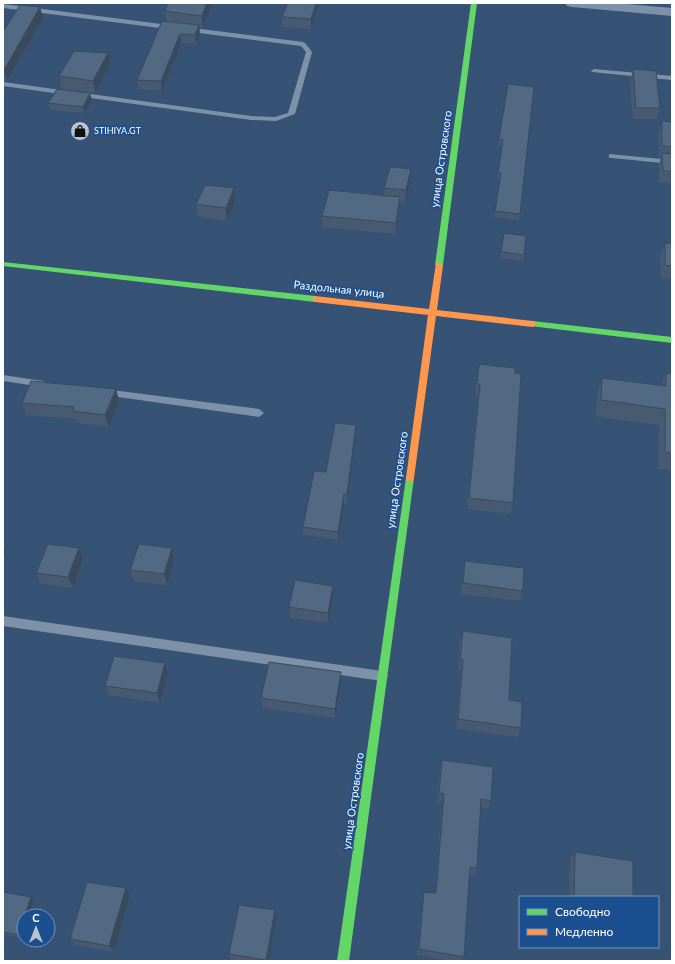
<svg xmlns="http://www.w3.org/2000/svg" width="675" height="964" font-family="Lato,sans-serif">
<rect width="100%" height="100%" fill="#365274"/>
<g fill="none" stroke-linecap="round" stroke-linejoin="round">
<path fill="#7d92a8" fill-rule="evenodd" d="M 3,4 L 303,42 L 305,43 L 312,52 L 295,114 L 276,121 L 251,120 L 3,86 L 3,82 L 251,116 L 275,117 L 288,113 L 306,52 L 301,46 L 3,8 Z
M 594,69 L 672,76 L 672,80 L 592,72 L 591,71 Z
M 609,154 L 672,160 L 672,164 L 612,158 L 609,158 Z
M 3,375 L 43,381 L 48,384 L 43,387 L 3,381 Z
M 104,389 L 259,409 L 264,413 L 259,417 L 104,395 L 99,392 Z
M 3,616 L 382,671 L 386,672 L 388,676 L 386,680 L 382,681 L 3,626 Z"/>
<path fill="#7d92a8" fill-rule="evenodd" d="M 565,3 L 616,3 L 672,8 L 672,16 L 572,7 L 567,6 Z"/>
<path fill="#63d668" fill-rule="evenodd" d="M 471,3 L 477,3 L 443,265 L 439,267 L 435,265 Z
M 3,262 L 315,296 L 319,299 L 315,302 L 3,266 Z
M 533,321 L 672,337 L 672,343 L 530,326 L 529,324 Z
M 410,474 L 413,475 L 414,478 L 349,961 L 337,961 L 406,478 L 407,475 Z"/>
<path fill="#ff974d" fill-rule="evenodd" d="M 436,263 L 439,263 L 443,265 L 437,310 L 533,321 L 537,324 L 533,327 L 436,316 L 414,478 L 413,481 L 407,481 L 406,478 L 428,315 L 315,302 L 311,299 L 315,296 L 429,309 Z"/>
</g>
<path fill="#475a72" d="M 168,3 L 212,3 L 212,5 L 203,28 L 199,27 L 200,35 L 196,44 L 181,43 L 162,91 L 139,89 L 137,80 L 166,21 L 165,11 Z
M 288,3 L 319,3 L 311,29 L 282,27 L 282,17 Z
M 40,7 L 43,18 L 7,81 L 3,81 L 3,32 Z
M 110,66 L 95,93 L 62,89 L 59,76 Z
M 633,69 L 660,108 L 657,119 L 633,119 L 630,81 Z
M 508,84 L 520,214 L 519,220 L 494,217 L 500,180 L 497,180 L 502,146 L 498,146 Z
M 92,100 L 84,113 L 50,110 L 48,103 Z
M 662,121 L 672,122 L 672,183 L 659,182 L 659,164 L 661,157 L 659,157 L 659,132 Z
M 410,182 L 405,203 L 400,202 L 399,208 L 395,234 L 322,227 L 322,216 L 384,195 L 384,188 Z
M 234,188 L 235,201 L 227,221 L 198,217 L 196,204 Z
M 504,233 L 524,255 L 523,261 L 500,258 Z
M 665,243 L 672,244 L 672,279 L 661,278 L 660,256 Z
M 479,364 L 513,503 L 510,514 L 467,509 L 478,396 L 475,396 L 477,376 Z
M 666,373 L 672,374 L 672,471 L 658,469 L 659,425 L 596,417 L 597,394 L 602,378 L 661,386 Z
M 116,389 L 119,401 L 109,427 L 77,423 L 75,419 L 26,415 L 22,403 Z
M 356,434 L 347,503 L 344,502 L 338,540 L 303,535 L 303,527 L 326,472 Z
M 79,548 L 83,559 L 73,588 L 41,584 L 36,573 Z
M 174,560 L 167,585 L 134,581 L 130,570 Z
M 465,561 L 523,591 L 520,601 L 461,594 L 463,572 Z
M 333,586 L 333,596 L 328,623 L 290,618 L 289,607 Z
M 463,631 L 521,728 L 518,737 L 456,729 L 461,669 L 458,669 L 460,641 Z
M 165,663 L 168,673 L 160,703 L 109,695 L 105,686 Z
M 341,682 L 335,718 L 263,708 L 261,698 Z
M 442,760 L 491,801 L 488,809 L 480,808 L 477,868 L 474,875 L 469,875 L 464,957 L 462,961 L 452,961 L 417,955 L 423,898 L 424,892 L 435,893 L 442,802 L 437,802 L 440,769 Z
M 575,852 L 633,897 L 569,897 L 570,859 Z
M 3,892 L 31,897 L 34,901 L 29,916 L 24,916 L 22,938 L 3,934 Z
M 130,895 L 114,952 L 76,945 L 70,939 Z
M 276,917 L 269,961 L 240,961 L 231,960 L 229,954 Z"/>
<path fill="#394a5c" d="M 207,3 L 212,3 L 212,5 L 203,28 L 202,16 Z
M 316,3 L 319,3 L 311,29 L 311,19 Z
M 40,7 L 43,18 L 7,81 L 4,70 Z
M 199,25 L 200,35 L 196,44 L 195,35 Z
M 180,34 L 181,43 L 162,91 L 161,81 Z
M 108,53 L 110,66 L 95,93 L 93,81 Z
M 90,93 L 92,100 L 84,113 L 83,107 Z
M 411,169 L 410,182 L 405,203 L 406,190 Z
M 234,188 L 235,201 L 227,221 L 226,208 Z
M 400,197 L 399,208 L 395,234 L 396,223 Z
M 116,389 L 119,401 L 109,427 L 105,415 Z
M 356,425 L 356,434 L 347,503 L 347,494 Z
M 344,494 L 344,502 L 338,540 L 338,532 Z
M 4,546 L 6,552 L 3,560 L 3,547 Z
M 79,548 L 83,559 L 73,588 L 68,577 Z
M 172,548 L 174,560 L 167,585 L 164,574 Z
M 333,586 L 333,596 L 328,623 L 328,613 Z
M 165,663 L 168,673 L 160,703 L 157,693 Z
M 341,672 L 341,682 L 335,718 L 335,709 Z
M 126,888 L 130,895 L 114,952 L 109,946 Z
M 31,897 L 34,901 L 29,916 L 24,916 Z
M 275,910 L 276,917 L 269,961 L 267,961 Z
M 24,917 L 24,931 L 22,938 L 18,935 Z"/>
<path fill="#526984" stroke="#394a5c" d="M 168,3 L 207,3 L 202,16 L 165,11 Z
M 288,3 L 316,3 L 311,19 L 282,17 Z
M 20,5 L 40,7 L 4,70 L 3,70 L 3,32 Z
M 162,21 L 199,25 L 195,35 L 180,34 L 161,81 L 137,80 Z
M 74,51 L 108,53 L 93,81 L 59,76 Z
M 633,69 L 656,71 L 660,108 L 636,108 Z
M 508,84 L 534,87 L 520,214 L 495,211 L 501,173 L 498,173 L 503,140 L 499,139 Z
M 57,89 L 90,93 L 83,107 L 48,103 Z
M 662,121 L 672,122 L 672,147 L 662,146 Z
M 662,153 L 672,154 L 672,171 L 663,171 Z
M 390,167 L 411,169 L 406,190 L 384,188 Z
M 205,185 L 234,188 L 226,208 L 196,204 Z
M 329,190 L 400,197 L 396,223 L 322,216 Z
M 504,233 L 526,236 L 524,255 L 501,252 Z
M 665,243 L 672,244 L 672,266 L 665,265 Z
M 479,364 L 515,368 L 515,373 L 521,374 L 513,503 L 469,498 L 480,384 L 477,384 Z
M 666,373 L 672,374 L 672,453 L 665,452 L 665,409 L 601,400 L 602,378 L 666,386 Z
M 31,381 L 116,389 L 105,415 L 73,411 L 74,407 L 22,403 Z
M 335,423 L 356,425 L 347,494 L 344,494 L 338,532 L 303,527 L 314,471 L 326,472 Z
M 48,544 L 79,548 L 68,577 L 36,573 Z
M 139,544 L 172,548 L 164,574 L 130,570 Z
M 465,561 L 524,568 L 523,591 L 463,583 Z
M 295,580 L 333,586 L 328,613 L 289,607 Z
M 463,631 L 512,638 L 509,700 L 522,702 L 521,728 L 458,719 L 463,659 L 460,659 Z
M 114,656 L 165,663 L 157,693 L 105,686 Z
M 269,662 L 341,672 L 335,709 L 261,698 Z
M 442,760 L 493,767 L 491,801 L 481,799 L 477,868 L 470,867 L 464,957 L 419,949 L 424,892 L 436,893 L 444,794 L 439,793 Z
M 575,852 L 633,861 L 633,897 L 574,897 Z
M 87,882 L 126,888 L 109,946 L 70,939 Z
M 3,892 L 31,897 L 18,935 L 3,932 Z
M 239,905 L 275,910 L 266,960 L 229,954 Z"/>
<defs>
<g id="shop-disc" transform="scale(1)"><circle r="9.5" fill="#b9c2ce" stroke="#1b4f8f"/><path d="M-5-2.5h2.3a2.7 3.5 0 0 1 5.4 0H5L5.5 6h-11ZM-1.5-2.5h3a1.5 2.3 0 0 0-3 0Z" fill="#111"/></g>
</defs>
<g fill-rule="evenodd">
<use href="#shop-disc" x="80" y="131"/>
</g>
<g text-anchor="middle" stroke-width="3" stroke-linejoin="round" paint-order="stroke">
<g font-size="9" fill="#fff" stroke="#1b4f8f" text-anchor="start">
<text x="94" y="134">STIHIYA.GT</text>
</g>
<g font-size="11" fill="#fff" stroke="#1b4f8f">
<text transform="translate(441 159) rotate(-82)" y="4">улица Островского</text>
<text transform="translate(339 289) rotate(6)" y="4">Раздольная улица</text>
<text transform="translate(397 480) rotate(-82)" y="4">улица Островского</text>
<text transform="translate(353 801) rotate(-82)" y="4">улица Островского</text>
</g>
</g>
<rect width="675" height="964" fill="none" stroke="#ffffff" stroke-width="8"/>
<rect x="519" y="896" width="140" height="52" fill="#1b4f8f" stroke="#7695bc"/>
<rect x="527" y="909" width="20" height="6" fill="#63d668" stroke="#7695bc"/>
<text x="555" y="916" font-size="12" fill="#ffffff">Свободно</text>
<rect x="527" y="929" width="20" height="6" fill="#ff974d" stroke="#7695bc"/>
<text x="555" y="936" font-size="12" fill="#ffffff">Медленно</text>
<g transform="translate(36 928)"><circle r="19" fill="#1b4f8f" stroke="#7695bc"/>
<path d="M0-3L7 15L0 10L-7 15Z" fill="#b9c2ce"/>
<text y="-6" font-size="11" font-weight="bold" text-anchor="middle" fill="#ffffff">С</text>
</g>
</svg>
